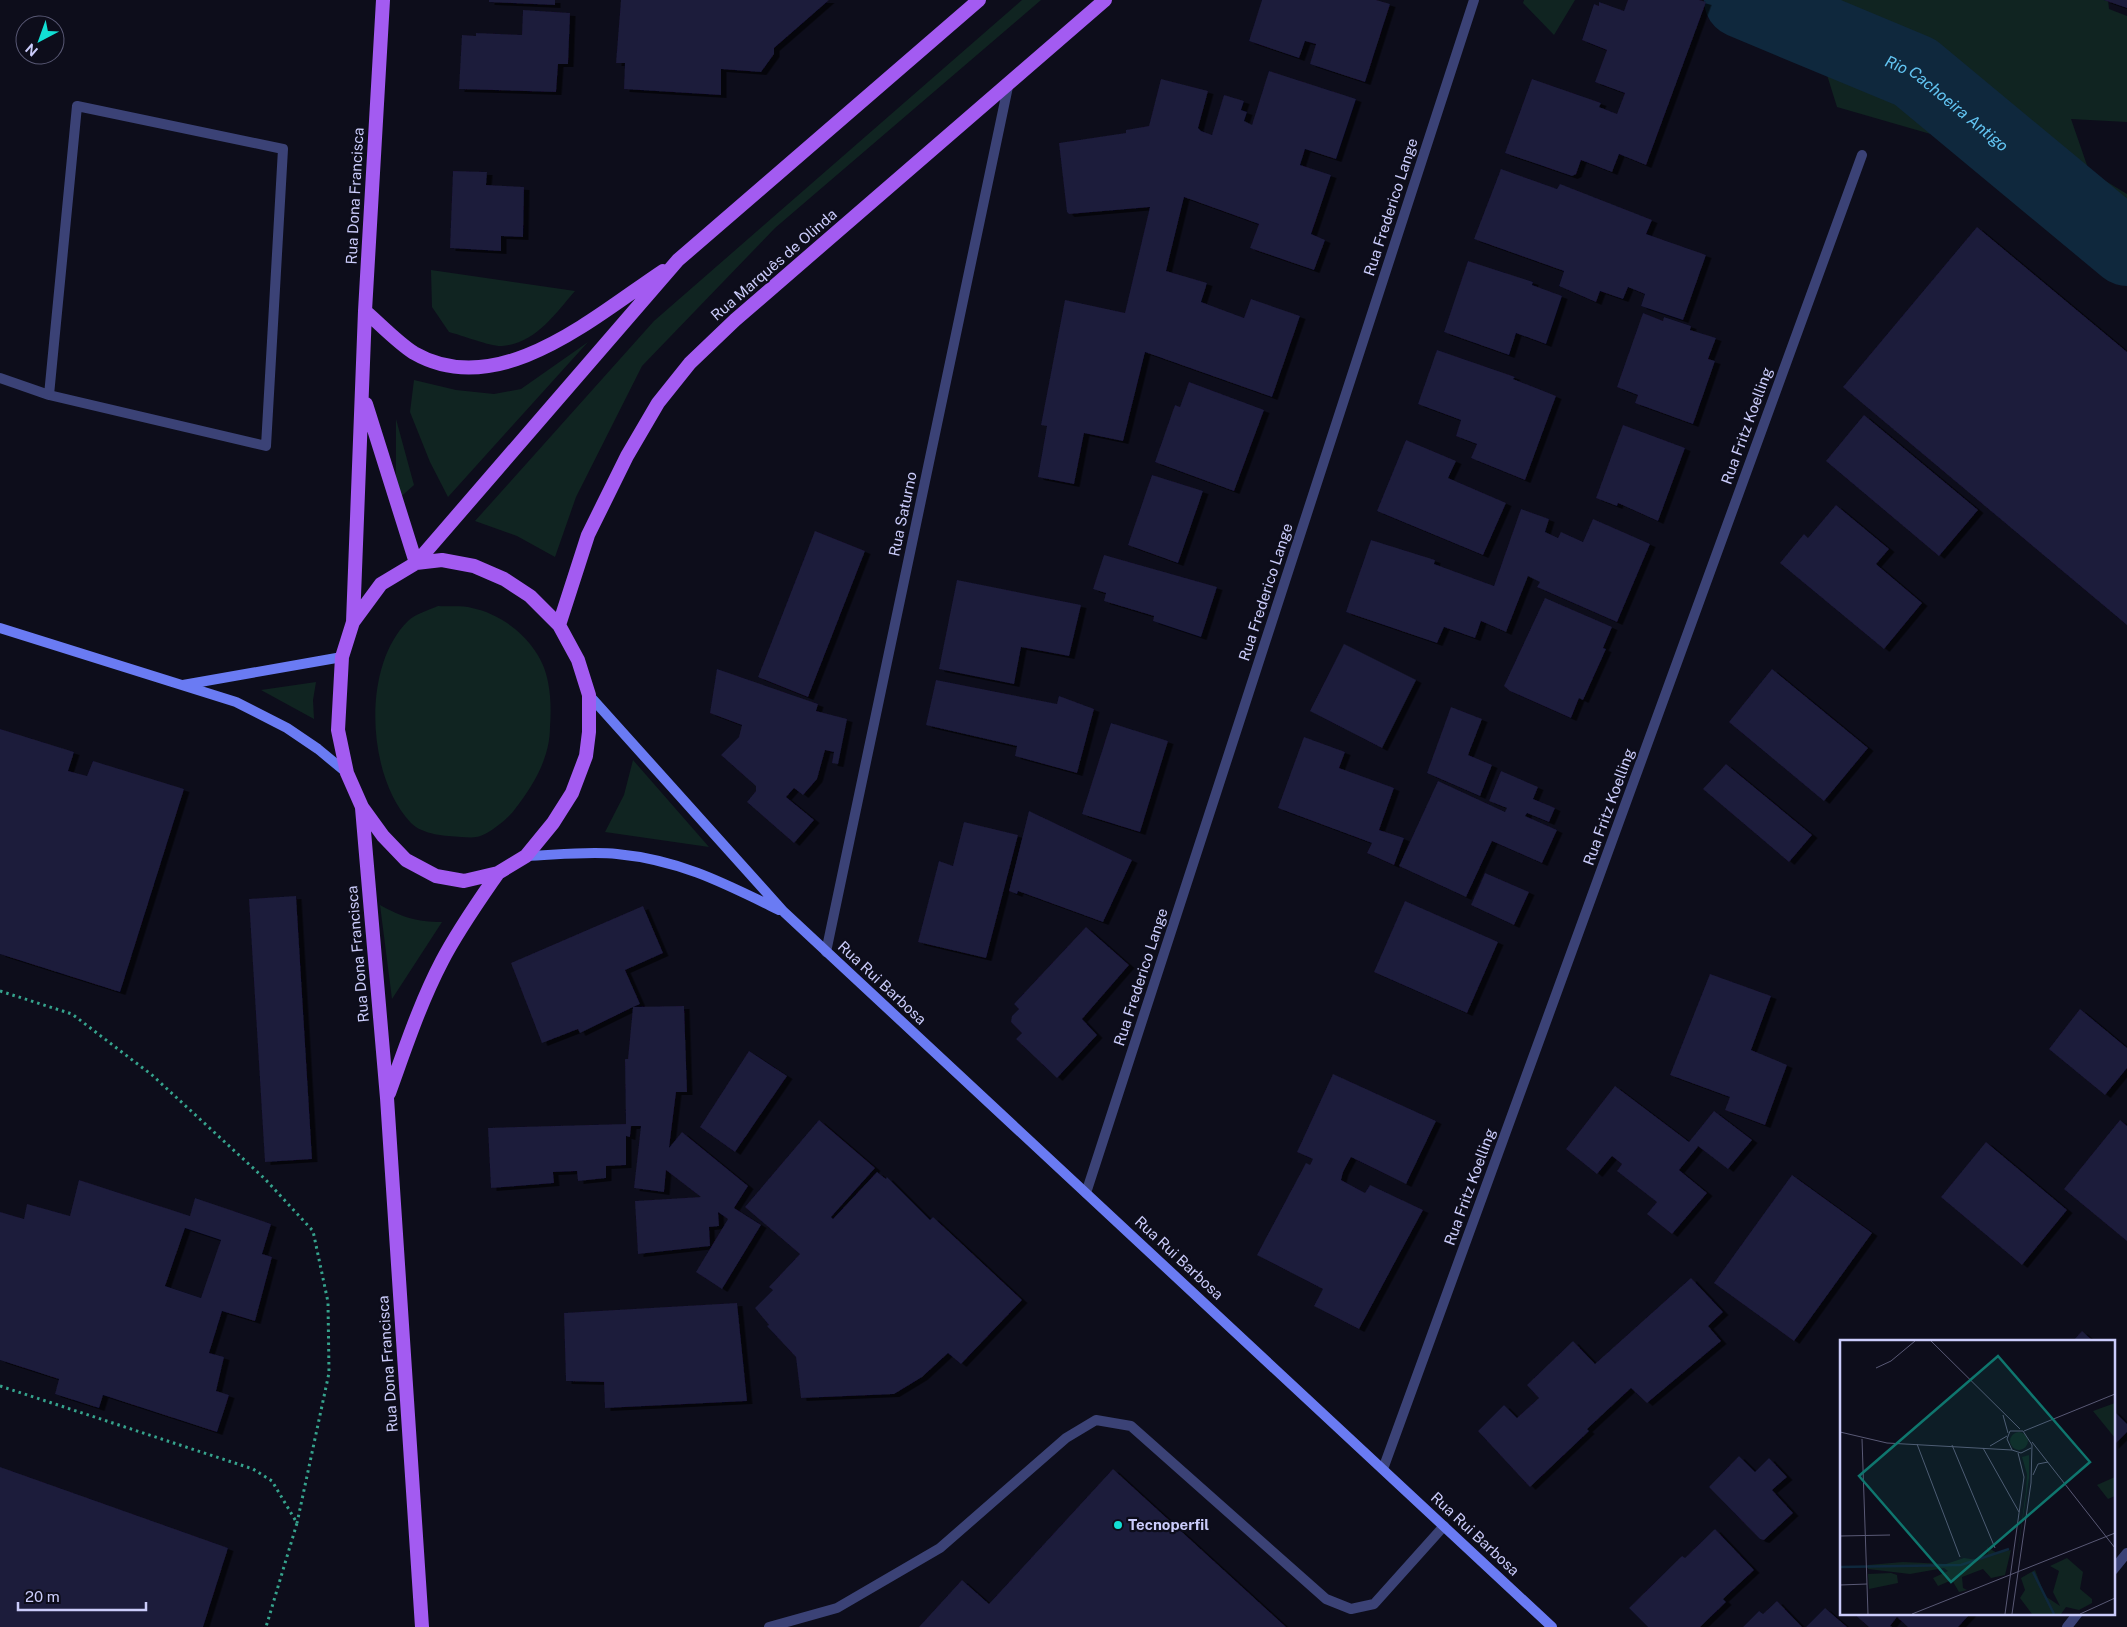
<svg xmlns="http://www.w3.org/2000/svg" width="2127" height="1627" font-family="'Public Sans',sans-serif">
<defs>
<filter id="shadow"><feDropShadow dx="5.5" dy="3" stdDeviation="0" flood-color="#0009"/></filter>
</defs>
<rect width="100%" height="100%" fill="#0d0d1b"/>
<path fill="#102421" d="M 1022,0 L 1041,0 L 775,228 L 642,366 L 576,497 L 555,557 L 517,536 L 475,521 L 654,321 Z
M 1524,0 L 1575,0 L 1554,35 L 1523,3 Z
M 1750,0 L 2108,0 L 2109,9 L 2127,16 L 2127,122 L 2071,119 L 2089,171 L 2127,194 L 2127,272 L 2040,197 L 1934,135 L 1837,107 L 1818,46 Z
M 431,271 L 431,270 L 575,291 C 554,315 536,343 502,346 C 492,347 461,335 449,332 L 432,307 Z
M 588,342 L 448,497 L 430,462 L 410,412 L 414,380 L 456,390 L 494,394 L 521,389 Z
M 396,419 L 414,485 L 396,501 Z
M 438,606 C 449,607 461,605 472,608 C 507,615 542,646 548,682 C 551,697 551,712 550,727 C 550,758 533,786 515,809 C 509,818 487,836 476,837 C 471,838 466,837 461,837 C 446,836 423,835 411,823 C 367,777 361,667 408,621 C 415,614 429,610 438,606 Z
M 316,682 L 313,700 L 314,719 L 261,690 Z
M 633,760 L 709,847 L 605,832 L 624,795 Z
M 380,905 C 402,917 416,922 442,922 L 392,999 Z"/>
<g fill="none" stroke-linecap="round" stroke-linejoin="round">
<path stroke="#0f283d" stroke-width="76" id="s1" d="M 1742,0 L 1915,72 L 2127,248"/>
</g>
<path fill="#1c1a3a" fill-rule="evenodd" filter="url(#shadow)" d="M 489,0 L 555,0 L 555,5 L 489,2 Z
M 621,0 L 829,0 L 774,48 L 774,54 L 761,72 L 721,69 L 721,95 L 624,89 L 625,63 L 616,63 Z
M 1262,0 L 1376,0 L 1390,4 L 1365,82 L 1310,64 L 1316,44 L 1305,41 L 1299,58 L 1249,41 Z
M 1628,0 L 1699,0 L 1706,2 L 1646,165 L 1619,154 L 1612,172 L 1581,160 L 1576,174 L 1572,176 L 1505,153 L 1532,79 L 1601,103 L 1599,107 L 1617,114 L 1625,93 L 1595,82 L 1607,50 L 1582,40 L 1594,4 L 1599,6 L 1599,2 L 1624,11 Z
M 2104,0 L 2127,0 L 2127,8 Z
M 523,10 L 570,13 L 568,64 L 558,64 L 556,92 L 459,89 L 462,35 L 476,36 L 476,33 L 522,35 Z
M 1269,71 L 1356,99 L 1336,159 L 1305,149 L 1300,165 L 1331,175 L 1311,234 L 1325,240 L 1314,270 L 1250,248 L 1259,224 L 1184,197 L 1166,271 L 1207,283 L 1201,302 L 1244,318 L 1251,299 L 1300,316 L 1272,397 L 1145,352 L 1123,441 L 1084,433 L 1074,484 L 1038,477 L 1047,426 L 1041,425 L 1065,300 L 1125,313 L 1150,207 L 1069,214 L 1067,212 L 1059,143 L 1126,133 L 1126,130 L 1149,126 L 1161,79 L 1208,91 L 1198,128 L 1201,131 L 1212,135 L 1224,95 L 1244,101 L 1241,110 L 1247,112 L 1244,121 L 1252,125 Z
M 1501,169 L 1557,189 L 1560,184 L 1652,220 L 1646,234 L 1706,255 L 1683,320 L 1641,306 L 1645,294 L 1628,287 L 1623,299 L 1600,291 L 1596,302 L 1559,286 L 1564,271 L 1474,239 Z
M 453,171 L 487,172 L 486,185 L 524,187 L 523,237 L 501,236 L 501,251 L 450,248 Z
M 1977,227 L 2127,352 L 2127,625 L 1843,387 Z
M 1468,261 L 1533,282 L 1532,285 L 1562,296 L 1546,344 L 1516,333 L 1509,355 L 1444,332 Z
M 1643,313 L 1663,321 L 1664,317 L 1691,326 L 1690,330 L 1716,338 L 1708,359 L 1715,361 L 1693,424 L 1635,403 L 1638,395 L 1617,387 Z
M 1437,350 L 1515,377 L 1513,379 L 1556,396 L 1525,480 L 1471,458 L 1477,444 L 1456,436 L 1461,420 L 1418,404 Z
M 1189,382 L 1264,410 L 1234,491 L 1155,462 L 1175,405 L 1180,407 Z
M 1864,415 L 1978,510 L 1939,556 L 1826,461 Z
M 1623,425 L 1685,448 L 1658,521 L 1618,503 L 1617,506 L 1596,498 Z
M 1406,440 L 1456,461 L 1448,478 L 1506,503 L 1483,555 L 1377,511 Z
M 1152,475 L 1203,491 L 1178,563 L 1128,545 Z
M 1836,505 L 1889,549 L 1876,564 L 1922,603 L 1884,649 L 1780,563 L 1804,534 L 1808,538 Z
M 1521,509 L 1549,519 L 1545,532 L 1558,538 L 1561,532 L 1583,542 L 1593,519 L 1650,544 L 1617,622 L 1537,587 L 1540,582 L 1528,576 L 1506,632 L 1481,621 L 1475,638 L 1444,627 L 1437,643 L 1346,612 L 1371,540 L 1435,560 L 1434,564 L 1494,586 Z
M 815,531 L 865,551 L 808,697 L 758,677 Z
M 1104,555 L 1217,587 L 1201,637 L 1153,621 L 1154,616 L 1104,601 L 1106,593 L 1093,589 Z
M 957,580 L 1081,605 L 1069,656 L 1021,647 L 1014,684 L 939,669 Z
M 1545,598 L 1612,627 L 1603,648 L 1606,649 L 1583,700 L 1579,698 L 1571,718 L 1510,691 L 1504,686 Z
M 1344,644 L 1416,680 L 1382,748 L 1310,711 Z
M 717,669 L 818,704 L 816,711 L 847,719 L 838,764 L 832,763 L 834,752 L 825,750 L 817,779 L 803,795 L 794,788 L 786,797 L 814,820 L 794,843 L 747,802 L 756,791 L 756,786 L 721,755 L 739,737 L 742,725 L 710,713 Z
M 1772,669 L 1868,748 L 1824,801 L 1729,722 Z
M 936,680 L 1057,704 L 1059,696 L 1094,709 L 1077,773 L 1015,756 L 1017,746 L 926,725 Z
M 1451,707 L 1482,719 L 1468,755 L 1492,765 L 1480,796 L 1427,773 Z
M 1111,723 L 1168,741 L 1140,832 L 1082,814 Z
M 0,729 L 74,752 L 68,771 L 87,776 L 93,761 L 184,789 L 120,992 L 0,954 Z
M 1304,737 L 1345,752 L 1339,768 L 1394,788 L 1379,830 L 1404,838 L 1394,865 L 1367,853 L 1372,843 L 1278,808 Z
M 1726,764 L 1812,835 L 1789,862 L 1703,789 Z
M 1501,771 L 1538,787 L 1533,799 L 1555,808 L 1549,822 L 1527,813 L 1525,816 L 1557,830 L 1542,863 L 1492,841 L 1466,897 L 1399,866 L 1438,781 L 1505,812 L 1507,808 L 1489,801 Z
M 1029,811 L 1132,860 L 1103,922 L 1018,891 L 1017,894 L 1009,891 Z
M 964,822 L 1018,835 L 986,958 L 918,942 L 939,861 L 953,866 Z
M 1485,873 L 1529,892 L 1514,925 L 1471,905 Z
M 296,896 L 312,1159 L 265,1162 L 249,899 Z
M 1405,901 L 1498,942 L 1467,1013 L 1374,972 Z
M 643,906 L 663,953 L 625,970 L 640,1004 L 633,1007 L 684,1006 L 687,1092 L 676,1092 L 669,1148 L 682,1132 L 748,1186 L 734,1208 L 761,1225 L 722,1289 L 696,1272 L 728,1219 L 718,1212 L 719,1226 L 709,1227 L 710,1246 L 638,1254 L 635,1201 L 701,1197 L 666,1170 L 664,1192 L 634,1188 L 641,1126 L 631,1126 L 630,1137 L 626,1136 L 626,1165 L 606,1166 L 606,1178 L 578,1181 L 577,1171 L 553,1172 L 554,1183 L 491,1188 L 488,1128 L 626,1124 L 625,1059 L 628,1059 L 633,1007 L 580,1033 L 578,1029 L 542,1043 L 511,963 Z
M 1086,927 L 1129,965 L 1082,1019 L 1097,1035 L 1057,1078 L 1016,1039 L 1022,1033 L 1011,1022 L 1012,1016 L 1019,1009 L 1014,1004 Z
M 1710,974 L 1771,996 L 1751,1050 L 1787,1065 L 1765,1125 L 1725,1110 L 1730,1097 L 1670,1075 Z
M 2080,1009 L 2127,1048 L 2127,1068 L 2105,1095 L 2049,1049 Z
M 749,1051 L 787,1076 L 735,1152 L 700,1127 Z
M 1333,1074 L 1436,1121 L 1406,1184 L 1351,1157 L 1343,1172 L 1341,1180 L 1365,1193 L 1370,1185 L 1423,1210 L 1359,1329 L 1314,1306 L 1323,1289 L 1257,1255 L 1306,1163 L 1310,1165 L 1313,1159 L 1297,1152 Z
M 1615,1086 L 1689,1142 L 1714,1111 L 1752,1140 L 1728,1169 L 1698,1146 L 1697,1148 L 1679,1170 L 1707,1193 L 1672,1234 L 1647,1214 L 1657,1202 L 1617,1171 L 1622,1164 L 1612,1156 L 1597,1174 L 1566,1149 Z
M 819,1120 L 875,1168 L 831,1217 L 833,1219 L 877,1172 L 886,1179 L 887,1177 L 930,1220 L 933,1217 L 1022,1300 L 961,1364 L 948,1353 L 922,1377 L 894,1394 L 801,1398 L 796,1357 L 767,1326 L 769,1325 L 755,1308 L 773,1290 L 769,1287 L 800,1254 L 745,1207 Z
M 2120,1120 L 2127,1126 L 2127,1241 L 2064,1189 Z
M 1986,1142 L 2067,1210 L 2022,1265 L 1941,1197 Z
M 1792,1175 L 1872,1233 L 1794,1341 L 1714,1283 Z
M 79,1180 L 190,1216 L 195,1198 L 271,1224 L 262,1254 L 272,1257 L 255,1321 L 222,1311 L 209,1353 L 224,1357 L 216,1391 L 229,1395 L 217,1432 L 103,1395 L 99,1408 L 55,1394 L 59,1379 L 0,1360 L 0,1212 L 24,1219 L 27,1204 L 70,1216 ZM 185,1228 L 221,1240 L 201,1298 L 165,1286 Z
M 1691,1278 L 1723,1312 L 1708,1326 L 1721,1341 L 1647,1403 L 1631,1388 L 1587,1429 L 1589,1431 L 1530,1487 L 1478,1431 L 1504,1405 L 1517,1418 L 1539,1398 L 1527,1385 L 1573,1341 L 1595,1364 Z
M 737,1303 L 747,1401 L 605,1408 L 604,1382 L 566,1381 L 564,1313 Z
M 2082,1331 L 2093,1341 L 2073,1341 Z
M 2113,1410 L 2127,1424 L 2127,1432 L 2113,1446 Z
M 1739,1456 L 1755,1472 L 1769,1458 L 1787,1477 L 1772,1490 L 1793,1513 L 1764,1540 L 1760,1539 L 1709,1487 Z
M 0,1467 L 228,1548 L 203,1627 L 0,1627 Z
M 1113,1469 L 1286,1627 L 919,1627 L 962,1580 L 989,1604 Z
M 1715,1529 L 1754,1570 L 1723,1599 L 1726,1602 L 1700,1627 L 1648,1627 L 1629,1608 L 1682,1556 L 1685,1558 Z
M 1777,1601 L 1802,1627 L 1743,1627 L 1759,1611 L 1763,1614 Z
M 1825,1608 L 1847,1627 L 1806,1627 Z
M 1853,1613 L 1971,1613 L 1958,1627 L 1908,1627 L 1897,1617 L 1890,1626 L 1892,1627 L 1869,1627 Z"/>
<g fill="none" stroke-linecap="round" stroke-linejoin="round">
<path stroke="#36a38d" stroke-width="3" stroke-dasharray="2.5 4" stroke-linecap="butt" d="M 0,991 L 72,1014 L 152,1075 L 265,1179 L 313,1231 L 328,1302 L 329,1373 L 297,1523
M 0,1386 L 253,1469 L 272,1481 L 297,1523 L 266,1627"/>
<path stroke="#3b4276" stroke-width="10" d="M 0,378 L 49,395 L 266,446 L 283,149 L 77,106 L 49,395
M 769,1627 L 837,1608 L 940,1548 L 1066,1438 L 1096,1420 L 1131,1426 L 1326,1599 L 1351,1609 L 1374,1604 L 1444,1526"/>
<path stroke="#3b4276" stroke-width="10" d="M 826,952 L 1009,82
M 1086,1193 L 1474,0
M 1383,1469 L 1862,155
M 2113,1570 L 2127,1553
M 2067,1627 L 2078,1613"/>
<path stroke="#6a7bf3" stroke-width="10" d="M 0,628 L 236,702 L 287,728 L 318,749 L 347,773
M 183,685 L 342,657
M 589,695 L 784,912 L 1552,1627
M 526,856 C 555,855 589,851 617,854 C 680,860 724,883 779,910"/>
<path stroke="#a35bf1" stroke-width="14" d="M 365,311 C 380,324 398,343 414,353 C 499,402 595,316 663,271
M 366,404 L 416,563
M 442,560 L 474,566 L 504,579 L 530,596 L 559,625 L 578,660 L 589,695 L 589,732 L 586,756 L 572,793 L 553,823 L 526,856 L 498,873 L 464,881 L 436,876 L 406,860 L 383,836 L 362,807 L 347,773 L 338,730 L 342,657 L 353,622 L 381,584 L 416,563 Z
M 416,563 L 678,260 L 979,0
M 353,622 L 365,311 L 383,0
M 559,625 L 588,535 L 627,456 L 658,403 L 690,363 L 735,320 L 1105,0
M 362,808 L 387,1098 L 422,1627
M 389,1093 C 405,1049 420,1003 442,961 C 458,930 478,902 498,873"/>
</g>
<circle fill="#12dfd5" stroke="#0d0d1b" stroke-width="2" cx="1118" cy="1525" r="5"/>
<g text-anchor="middle" stroke-width="4.5" stroke-linejoin="round" paint-order="stroke">
<g font-size="15" fill="#cbccfb" stroke="#0d0d1b">
<text transform="translate(355 196) rotate(-87)" y="5">Rua Dona Francisca</text>
<text transform="translate(1391 207) rotate(-72)" y="5">Rua Frederico Lange</text>
<text transform="translate(774 265) rotate(-41)" y="5">Rua Marquês de Olinda</text>
<text transform="translate(1747 426) rotate(-70)" y="5">Rua Fritz Koelling</text>
<text transform="translate(903 514) rotate(-78)" y="5">Rua Saturno</text>
<text transform="translate(1266 592) rotate(-72)" y="5">Rua Frederico Lange</text>
<text transform="translate(1609 807) rotate(-70)" y="5">Rua Fritz Koelling</text>
<text transform="translate(358 954) rotate(-95)" y="5">Rua Dona Francisca</text>
<text transform="translate(1141 977) rotate(-72)" y="5">Rua Frederico Lange</text>
<text transform="translate(882 983) rotate(43)" y="5">Rua Rui Barbosa</text>
<text transform="translate(1470 1187) rotate(-70)" y="5">Rua Fritz Koelling</text>
<text transform="translate(1179 1258) rotate(43)" y="5">Rua Rui Barbosa</text>
<text transform="translate(388 1364) rotate(-94)" y="5">Rua Dona Francisca</text>
<text transform="translate(1475 1534) rotate(43)" y="5">Rua Rui Barbosa</text>
</g>
<g font-size="15" font-weight="bold" fill="#cbccfb" stroke="#0d0d1b" text-anchor="start">
<text x="1128" y="1530">Tecnoperfil</text>
</g>
<g font-size="16" font-style="italic" fill="#62c4f2" stroke="#0d0d1b">
<text dy="6" stroke="none"><textPath href="#s1" startOffset="231">Rio Cachoeira Antigo</textPath></text>
</g>
</g>
<g transform="translate(1840 1340)">
<rect width="275" height="275" fill="#0d0d1b"/>
<path d="M 275,63 L 275,98 L 253,71 ZM170 101a9 9 0 1 1 18 0a9 9 0 1 1-18 0ZM 189,115 L 189,138 L 175,230 L 186,151 L 187,134 L 182,117 ZM 275,137 L 275,156 L 268,159 L 257,145 ZM 147,207 L 157,213 L 171,210 L 165,235 L 151,238 L 143,229 L 122,237 L 123,248 L 127,250 L 119,252 L 112,240 L 98,246 L 93,238 L 108,231 L 104,228 L 70,234 L 28,229 L 28,225 L 63,222 L 106,224 L 124,218 L 137,220 L 148,213 ZM 227,218 L 243,232 L 240,249 L 252,259 L 252,263 L 239,270 L 226,267 L 221,274 L 192,274 L 180,258 L 185,250 L 181,238 L 195,230 L 205,256 L 220,266 L 213,252 L 219,231 L 210,226 ZM 51,233 L 57,235 L 58,243 L 29,249 L 28,234 Z" fill="#102421"/>
<path fill="none" stroke="#0f283d" stroke-width="2.5" d="M 0,227 L 121,225 L 169,209M 193,232 L 214,274"/>
<path fill="none" stroke="#595975" stroke-width="1" d="M 91,1 L 180,89M 36,28 L 51,21 L 75,1M 163,75 L 168,93M 184,91 L 275,54M 0,92 L 47,103 L 172,110M 22,99 L 28,274M 192,102 L 275,208M 77,104 L 120,217M 112,105 L 155,208M 150,106 L 167,96M 143,108 L 179,172M 193,135 L 198,124 L 208,122M 0,196 L 50,195M 0,245 L 27,244M 72,274 L 275,193M 165,274 L 184,137 L 178,113M 172,274 L 191,143 L 192,105 L 183,91 L 170,91 L 167,99 L 172,110 L 181,113 L 191,108M 240,274 L 275,258"/>
<path fill="#0f766e" fill-opacity="0.15" stroke="#0f766e" stroke-width="2.5" d="M 158,16 L 250,122 L 111,242 L 19,136 Z"/>
<rect width="275" height="275" fill="none" stroke="#cbccfb" stroke-width="2.5"/>
</g>
<g transform="translate(40 40) rotate(221)"><circle r="24" fill="#0d0d1b" stroke="#595975"/>
<path d="M0-4L9 19L0 12L-9 19Z" fill="#12dfd5"/>
<text y="-8" font-size="14" font-weight="bold" text-anchor="middle" fill="#cbccfb">N</text>
</g>
<path d="M18 1602v8h128v-8" fill="none" stroke="#cbccfb" stroke-width="2.5"/>
<text x="25" y="1602" font-size="15" fill="#cbccfb" stroke="#0d0d1b" stroke-width="4" paint-order="stroke">20 m</text>
</svg>
